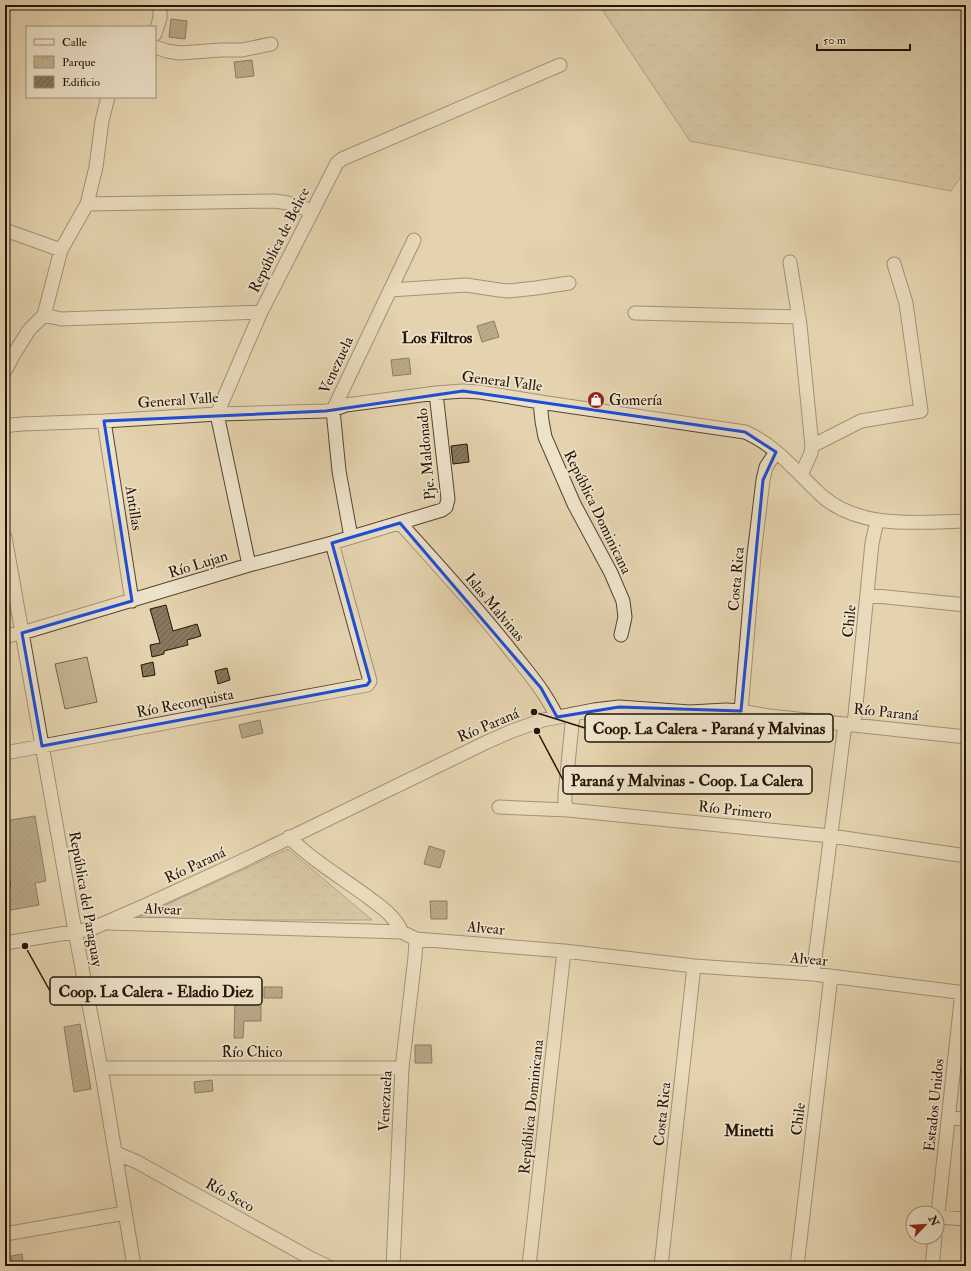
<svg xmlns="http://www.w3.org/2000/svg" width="971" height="1271" font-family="'IM FELL Double Pica',serif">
<defs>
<pattern id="grass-tufts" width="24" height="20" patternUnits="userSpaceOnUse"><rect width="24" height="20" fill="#c3b391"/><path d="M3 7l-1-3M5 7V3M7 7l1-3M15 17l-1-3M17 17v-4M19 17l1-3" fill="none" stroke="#a7997c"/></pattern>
<pattern id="park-crowns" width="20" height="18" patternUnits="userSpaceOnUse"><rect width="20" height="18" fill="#c3b391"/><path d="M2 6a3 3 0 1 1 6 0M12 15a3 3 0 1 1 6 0" fill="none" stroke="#a7997c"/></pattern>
<pattern id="building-hatch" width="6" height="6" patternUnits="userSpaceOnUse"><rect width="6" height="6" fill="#88785d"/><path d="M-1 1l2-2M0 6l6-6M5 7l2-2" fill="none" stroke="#6f614b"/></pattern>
</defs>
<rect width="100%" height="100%" fill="#e4d3ae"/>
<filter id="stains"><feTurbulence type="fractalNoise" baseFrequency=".005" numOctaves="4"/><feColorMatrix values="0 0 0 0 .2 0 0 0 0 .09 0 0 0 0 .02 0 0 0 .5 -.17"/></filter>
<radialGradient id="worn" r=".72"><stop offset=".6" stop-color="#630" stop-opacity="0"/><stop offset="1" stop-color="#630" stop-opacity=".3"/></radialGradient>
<path fill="url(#grass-tufts)" stroke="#74644c" d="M 599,5 L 966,5 L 966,169 L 951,191 L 690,141 Z"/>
<path fill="url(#park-crowns)" stroke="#74644c" d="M 288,849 L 372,920 L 133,920 Z"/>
<path fill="#c3b391" stroke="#74644c" d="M 87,657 L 97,702 L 65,709 L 55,664 Z"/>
<path fill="url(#building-hatch)" stroke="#241506" d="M 171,19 L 187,21 L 185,39 L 169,37 Z
M 252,60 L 254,76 L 236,78 L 234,62 Z
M 494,321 L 499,337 L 482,342 L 477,326 Z
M 409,358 L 411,374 L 393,376 L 391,360 Z
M 467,444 L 469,462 L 453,464 L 451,446 Z
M 166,605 L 173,631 L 197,624 L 201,636 L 187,640 L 188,645 L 164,651 L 164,654 L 152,657 L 150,645 L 160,643 L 150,609 Z
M 153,662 L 155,675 L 143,677 L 141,665 Z
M 227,668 L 230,680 L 218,684 L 215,671 Z
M 260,720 L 263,733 L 242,738 L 239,725 Z
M 35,816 L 46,881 L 35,883 L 39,905 L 5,911 L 5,887 L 11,886 L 5,851 L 5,821 Z
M 429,846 L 445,851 L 440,868 L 424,864 Z
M 430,901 L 447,901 L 447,919 L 431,919 Z
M 264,987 L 282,987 L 282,998 L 264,998 Z
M 235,997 L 261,998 L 261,1021 L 244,1021 L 243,1038 L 234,1038 Z
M 80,1024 L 91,1089 L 74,1092 L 64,1027 Z
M 415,1045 L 431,1045 L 432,1063 L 415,1063 Z
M 212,1080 L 213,1091 L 195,1093 L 194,1082 Z
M 22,1254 L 24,1266 L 13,1266 L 11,1256 Z"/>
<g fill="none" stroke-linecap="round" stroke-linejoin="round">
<g stroke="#544430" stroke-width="15">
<path id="minor" d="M 155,34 L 160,18 L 160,5
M 155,47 L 167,51 L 180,53 L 221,50 L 242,50 L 271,44
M 87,204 L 274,201 L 288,203 L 312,211
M 5,230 L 61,250
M 790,262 L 800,325 L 812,446 L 811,453 L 801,475
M 390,290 L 466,285 L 499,290 L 509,291 L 536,288 L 569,283
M 635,313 L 799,317
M 44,315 L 61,319 L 261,312
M 5,371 L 14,354 L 29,330 L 44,315 L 61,250 L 87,204 L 96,167 L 102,121 L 108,97
M 540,402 L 542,421 L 545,437 L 574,504 L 611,573 L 623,601 L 625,617 L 621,635
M 104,421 L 132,601
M 5,427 L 11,425 L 22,424 L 104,421 L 217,414 L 326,411 L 333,410 L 346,405 L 436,393 L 463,391 L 480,392 L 540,402 L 745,432 C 776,445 798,474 822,496 C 861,530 919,522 966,521
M 812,446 L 861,421 L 921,411 L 906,303 L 894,264
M 400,523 C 437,564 474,604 508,647 C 527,671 544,690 557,717
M 5,537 L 75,931 L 101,1068 L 134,1266
M 351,537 L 339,471 L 333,410 L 414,240
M 249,565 L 217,414 L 261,312 L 337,163 L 342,159 L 560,65
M 867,595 L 966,605
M 5,636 L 22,633 L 249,565 L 332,543 L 442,510 L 446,507 L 448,499 L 436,393
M 741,711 L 754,555 L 763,480 L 766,467 L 776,452
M 854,725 L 872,543 L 877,521
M 5,753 L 367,685 L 370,681 L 332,543
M 499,807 L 568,810 L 831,836 L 966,856
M 568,810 L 565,803 L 565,794 L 573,714
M 289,837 C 313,861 341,877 368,897 C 382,908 394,915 402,932
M 109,923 L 402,932 L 416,939 L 564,951 L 694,966 L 813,974 L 966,993
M 5,943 L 91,929 L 105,923 L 144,906 L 244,860 L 487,742 L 512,731 L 543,720 L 594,710 L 619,707 L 690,712 L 726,710 L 741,711 L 769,716 L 966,737
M 813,974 L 845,724
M 101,1068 L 402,1068
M 949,1118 L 966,1119
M 116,1153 L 137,1162 L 312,1259 L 327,1266
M 938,1217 L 966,1219
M 937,1222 L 962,992
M 5,1234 L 125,1213
M 393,1266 L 402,1068 L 415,957 L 416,939
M 529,1266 L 564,951
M 661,1266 L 694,966
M 797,1266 L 831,976
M 932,1266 L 935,1237"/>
</g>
<use href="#minor" stroke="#ede2ca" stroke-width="13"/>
</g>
<path d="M0 0H971V1271H0ZM 463,391 L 745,432 L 776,452 L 763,480 L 741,711 L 619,707 L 557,717 L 541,688 L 400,523 L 332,543 L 370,681 L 367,685 L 42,746 L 22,633 L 132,601 L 104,421 L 326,411 Z" fill="#e4d3ae" fill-opacity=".55" fill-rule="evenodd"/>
<path fill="none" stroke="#1d4ed8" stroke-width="3" stroke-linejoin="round" d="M 463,391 L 745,432 L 776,452 L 763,480 L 741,711 L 619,707 L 557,717 L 541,688 L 400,523 L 332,543 L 370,681 L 367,685 L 42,746 L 22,633 L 132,601 L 104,421 L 326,411 Z"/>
<defs>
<g id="shop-disc" transform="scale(0.9)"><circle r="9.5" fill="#8f2418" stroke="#ede2ca"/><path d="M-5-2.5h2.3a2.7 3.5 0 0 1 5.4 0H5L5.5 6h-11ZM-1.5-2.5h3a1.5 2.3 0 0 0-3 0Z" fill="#fff"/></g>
</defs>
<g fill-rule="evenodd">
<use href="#shop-disc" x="596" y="400"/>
</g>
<g text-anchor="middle" stroke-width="3.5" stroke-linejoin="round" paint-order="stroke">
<g font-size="15" fill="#241506" stroke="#ede2ca">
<text transform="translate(279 240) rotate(-63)" y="5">República de Belice</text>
<text transform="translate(336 365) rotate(-65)" y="5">Venezuela</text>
<text transform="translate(502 381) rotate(7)" y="5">General Valle</text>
<text transform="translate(178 400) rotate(-4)" y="5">General Valle</text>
<text transform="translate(426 454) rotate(-95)" y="5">Pje. Maldonado</text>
<text transform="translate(134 508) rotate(81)" y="5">Antillas</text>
<text transform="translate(598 512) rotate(64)" y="5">República Dominicana</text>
<text transform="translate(198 564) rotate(-17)" y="5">Río Lujan</text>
<text transform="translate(736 579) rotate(-85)" y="5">Costa Rica</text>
<text transform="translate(495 607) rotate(50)" y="5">Islas Malvinas</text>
<text transform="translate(849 621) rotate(-84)" y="5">Chile</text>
<text transform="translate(185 703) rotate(-11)" y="5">Río Reconquista</text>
<text transform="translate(886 712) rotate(6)" y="5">Río Paraná</text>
<text transform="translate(488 725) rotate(-23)" y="5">Río Paraná</text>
<text transform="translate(735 810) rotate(6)" y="5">Río Primero</text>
<text transform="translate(195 865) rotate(-25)" y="5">Río Paraná</text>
<text transform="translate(86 899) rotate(80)" y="5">República del Paraguay</text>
<text transform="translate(163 909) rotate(2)" y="5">Alvear</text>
<text transform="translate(486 928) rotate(5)" y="5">Alvear</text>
<text transform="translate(809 959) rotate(5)" y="5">Alvear</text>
<text x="252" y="1057">Río Chico</text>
<text transform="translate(385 1101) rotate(-87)" y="5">Venezuela</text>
<text transform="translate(934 1105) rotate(-84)" y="5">Estados Unidos</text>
<text transform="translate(531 1107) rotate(-84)" y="5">República Dominicana</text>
<text transform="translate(662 1114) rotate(-84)" y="5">Costa Rica</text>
<text transform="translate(798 1119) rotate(-83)" y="5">Chile</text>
<text transform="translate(230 1195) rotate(29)" y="5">Río Seco</text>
</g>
<g font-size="15" fill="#241506" stroke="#ede2ca" text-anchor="start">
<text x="609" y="405">Gomería</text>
</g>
<g font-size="16" font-weight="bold" fill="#241506" stroke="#ede2ca">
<text x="437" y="343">Los Filtros</text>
<text x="749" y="1136">Minetti</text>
</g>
</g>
<path fill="none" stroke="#241506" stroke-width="1.5" d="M534 712L585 728M537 731L563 780M25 946L50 991"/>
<g fill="#241506" stroke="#ede2ca" stroke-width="1.5">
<circle cx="534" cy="712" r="4"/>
<circle cx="537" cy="731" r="4"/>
<circle cx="25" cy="946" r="4"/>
</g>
<g fill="#ede2ca" stroke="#241506" stroke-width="1.5">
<rect x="585" y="714" width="248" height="28" rx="4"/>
<rect x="563" y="766" width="249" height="28" rx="4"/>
<rect x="50" y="977" width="212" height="28" rx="4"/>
</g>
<g font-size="16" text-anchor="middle" font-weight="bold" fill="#241506">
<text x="709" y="734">Coop. La Calera - Paraná y Malvinas</text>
<text x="687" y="786">Paraná y Malvinas - Coop. La Calera</text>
<text x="156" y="997">Coop. La Calera - Eladio Diez</text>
</g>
<rect width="971" height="1271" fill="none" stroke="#e4d3ae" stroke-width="20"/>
<rect x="6" y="6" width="959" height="1259" fill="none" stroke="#241506" stroke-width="2"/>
<rect x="10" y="10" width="951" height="1251" fill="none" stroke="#241506"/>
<rect x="26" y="26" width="130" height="72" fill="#ede2ca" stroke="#9d907c"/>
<rect x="34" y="39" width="20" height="6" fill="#ede2ca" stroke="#9d907c"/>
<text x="62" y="46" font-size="12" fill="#241506">Calle</text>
<rect x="34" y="56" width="20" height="12" fill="url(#park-crowns)" stroke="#9d907c"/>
<text x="62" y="66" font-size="12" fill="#241506">Parque</text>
<rect x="34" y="76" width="20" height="12" fill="url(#building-hatch)" stroke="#9d907c"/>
<text x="62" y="86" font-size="12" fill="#241506">Edificio</text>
<g transform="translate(925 1225) rotate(65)"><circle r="19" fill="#ede2ca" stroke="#9d907c"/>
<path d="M0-3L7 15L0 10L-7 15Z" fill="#8f2418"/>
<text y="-6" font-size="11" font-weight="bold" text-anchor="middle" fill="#241506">N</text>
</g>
<path d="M817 44v6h93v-6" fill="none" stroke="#241506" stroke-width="2"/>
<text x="823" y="44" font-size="12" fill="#241506" stroke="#ede2ca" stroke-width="3" paint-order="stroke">50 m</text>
<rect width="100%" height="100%" filter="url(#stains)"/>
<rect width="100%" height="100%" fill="url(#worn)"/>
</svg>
